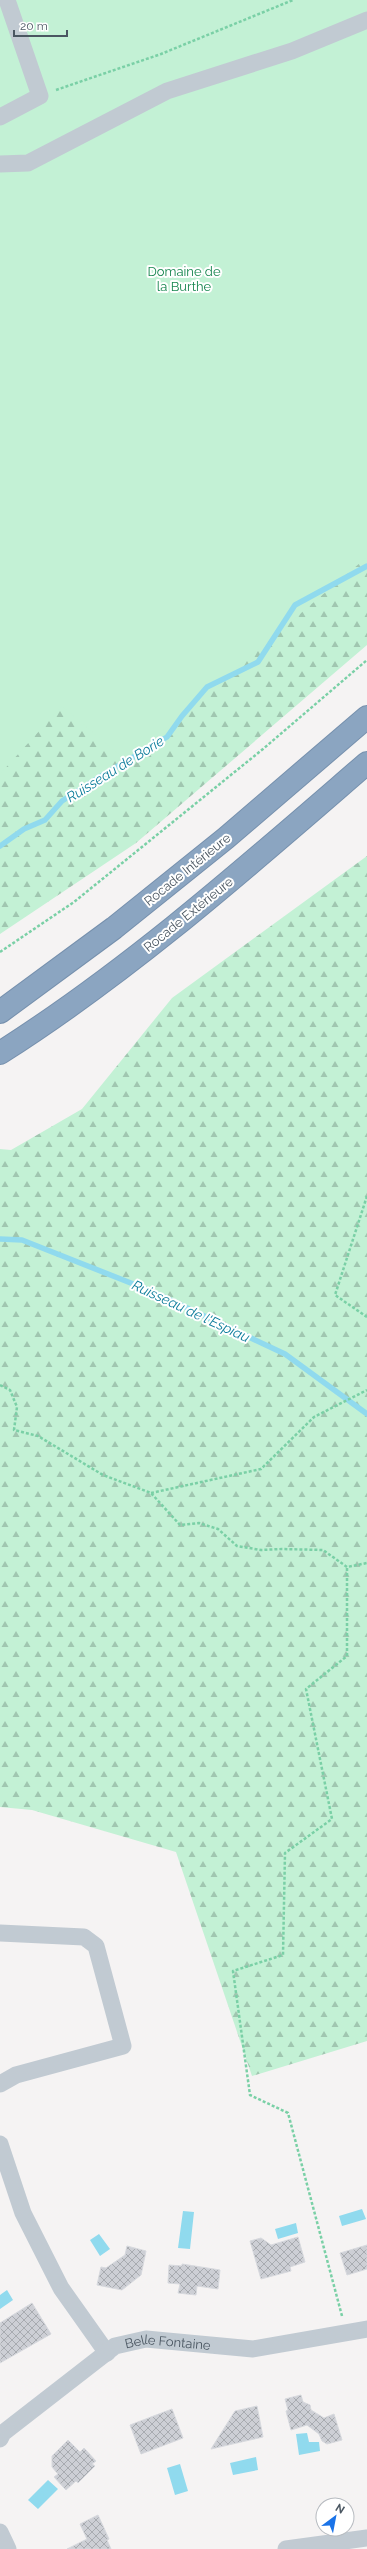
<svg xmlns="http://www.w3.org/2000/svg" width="367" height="2549" font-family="Raleway,sans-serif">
<defs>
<pattern id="forest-firs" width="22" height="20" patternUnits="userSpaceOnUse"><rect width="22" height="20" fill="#c3f1d5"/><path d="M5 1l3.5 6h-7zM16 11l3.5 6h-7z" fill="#a0c6b0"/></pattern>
<pattern id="building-cross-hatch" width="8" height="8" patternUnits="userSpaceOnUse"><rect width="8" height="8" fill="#cdcfd5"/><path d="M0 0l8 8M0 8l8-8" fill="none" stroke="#a8abb0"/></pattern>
</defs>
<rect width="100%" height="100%" fill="#f5f3f3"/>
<path fill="url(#forest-firs)" d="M 367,272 L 367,645 L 136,843 L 0,934 L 0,537 Z
M 367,856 L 367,2041 L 252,2076 L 176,1852 L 32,1810 L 0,1807 L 0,1149 L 11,1150 L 82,1109 L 172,998 Z"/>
<path fill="#c3f1d5" d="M 0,0 L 367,0 L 367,557 L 128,760 L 117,753 L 62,706 L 0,774 Z"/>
<path fill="#90daee" d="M 362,2209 L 366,2219 L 342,2226 L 339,2216 Z
M 183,2211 L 194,2212 L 190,2249 L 178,2248 Z
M 296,2223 L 298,2233 L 278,2239 L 275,2229 Z
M 99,2234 L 110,2249 L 100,2256 L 90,2240 Z
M 7,2290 L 13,2300 L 0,2309 L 0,2295 Z
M 307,2433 L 309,2442 L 319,2442 L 320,2451 L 299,2455 L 296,2434 Z
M 256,2457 L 258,2470 L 233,2475 L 230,2463 Z
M 180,2464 L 188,2491 L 175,2495 L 167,2468 Z
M 48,2480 L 58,2489 L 38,2509 L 28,2500 Z"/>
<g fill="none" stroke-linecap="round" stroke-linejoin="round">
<path stroke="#90daee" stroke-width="5.5" d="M 0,846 L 24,829 L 45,820 L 62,801 L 101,776 L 167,737 L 182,716 L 207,687 L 258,662 L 295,605 L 367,566
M 0,1239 L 22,1240 L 151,1291 L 285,1354 L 367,1414"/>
</g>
<path fill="url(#building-cross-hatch)" stroke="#d7d9de" d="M 298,2237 L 305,2262 L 290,2267 L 291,2271 L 261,2279 L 250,2241 L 261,2238 L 271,2245 Z
M 367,2245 L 367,2269 L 347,2275 L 340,2253 Z
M 127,2246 L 146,2251 L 141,2275 L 122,2290 L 97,2285 L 101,2267 L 106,2268 L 125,2255 Z
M 182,2264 L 220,2270 L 218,2289 L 197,2286 L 196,2295 L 178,2293 L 180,2284 L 168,2283 L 169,2265 L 182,2266 Z
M 32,2303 L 51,2334 L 0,2363 L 0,2323 Z
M 301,2395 L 303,2402 L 310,2405 L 311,2410 L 324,2418 L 334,2414 L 342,2440 L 327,2444 L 322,2441 L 319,2434 L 307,2425 L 291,2430 L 286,2411 L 288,2410 L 285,2399 Z
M 257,2406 L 263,2437 L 211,2449 L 235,2411 Z
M 172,2409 L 183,2438 L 141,2454 L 130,2425 Z
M 68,2440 L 80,2452 L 84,2448 L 96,2461 L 92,2464 L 95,2466 L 78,2483 L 76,2481 L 66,2490 L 54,2477 L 58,2474 L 52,2467 L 52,2456 Z
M 98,2515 L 109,2539 L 107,2540 L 111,2549 L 67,2549 L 87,2539 L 80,2524 Z"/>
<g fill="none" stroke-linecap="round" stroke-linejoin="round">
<g stroke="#7690ad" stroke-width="24">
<path id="highway" d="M 0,1012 L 114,928 L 226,838 L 367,717
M 0,1053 C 132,969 249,865 367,763"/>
</g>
<path stroke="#7ad0a6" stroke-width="2.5" stroke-dasharray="3 2" stroke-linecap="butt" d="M 56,90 L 161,54 L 293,0
M 0,952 L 74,902 L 263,749 L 367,660
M 367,1196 L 335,1295 L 367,1317
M 0,1385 L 10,1390 L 17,1407 L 14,1430 L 38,1436 L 103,1475 L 151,1493 L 180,1525 L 199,1523 L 218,1529 L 237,1546 L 261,1550 L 282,1549 L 323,1550 L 347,1567 L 367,1563
M 151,1493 L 261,1469 L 314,1417 L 367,1390
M 342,2316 L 288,2113 L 250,2095 L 233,1971 L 283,1955 L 285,1853 L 332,1819 L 306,1689 L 347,1656 L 347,1567"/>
<g stroke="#c1cad2" stroke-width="17">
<path d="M 0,117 L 40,96 L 7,0"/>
<path d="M 0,164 L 28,163 L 167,91 L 292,51 L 367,20"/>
<path d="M 0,1933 L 84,1937 L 96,1946 L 123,2046 L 16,2075 L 0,2084"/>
<path d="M 0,2144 L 23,2213 L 61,2288 L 107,2353"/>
<path id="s1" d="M 0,2439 L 3,2433 L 115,2346 L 146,2339 L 253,2349 L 367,2329"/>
<path d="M 0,2532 L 8,2549"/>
<path d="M 286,2549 L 367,2538"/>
</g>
<use href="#highway" stroke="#8ba5c1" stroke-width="22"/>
</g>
<g text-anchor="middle" stroke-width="4" stroke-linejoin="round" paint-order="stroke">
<g font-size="13" fill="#17864f" stroke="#fff">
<text x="184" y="276">Domaine de<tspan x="184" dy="15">la Burthe</tspan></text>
</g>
<g font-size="13" fill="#4a5661" stroke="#fff">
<text transform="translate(187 869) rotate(-39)" y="5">Rocade Intérieure</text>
<text transform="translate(188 914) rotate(-39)" y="5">Rocade Extérieure</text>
<text dy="5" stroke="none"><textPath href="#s1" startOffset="202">Belle Fontaine</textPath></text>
</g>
<g font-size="14" font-style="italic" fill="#0c7c9b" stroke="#fff">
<text transform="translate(115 769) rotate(-32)" y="5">Ruisseau de Borie</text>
<text transform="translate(191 1311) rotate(25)" y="5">Ruisseau de l'Espiau</text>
</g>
</g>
<g transform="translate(335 2517) rotate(32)"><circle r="19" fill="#ffffff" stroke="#b7bbc0"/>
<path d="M0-3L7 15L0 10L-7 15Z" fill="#1a73e8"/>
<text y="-6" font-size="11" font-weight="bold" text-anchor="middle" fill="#4a5661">N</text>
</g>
<path d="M14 30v6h53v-6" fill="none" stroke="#4a5661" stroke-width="2"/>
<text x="20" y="30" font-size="12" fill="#4a5661" stroke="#ffffff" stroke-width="3" paint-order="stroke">20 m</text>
</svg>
